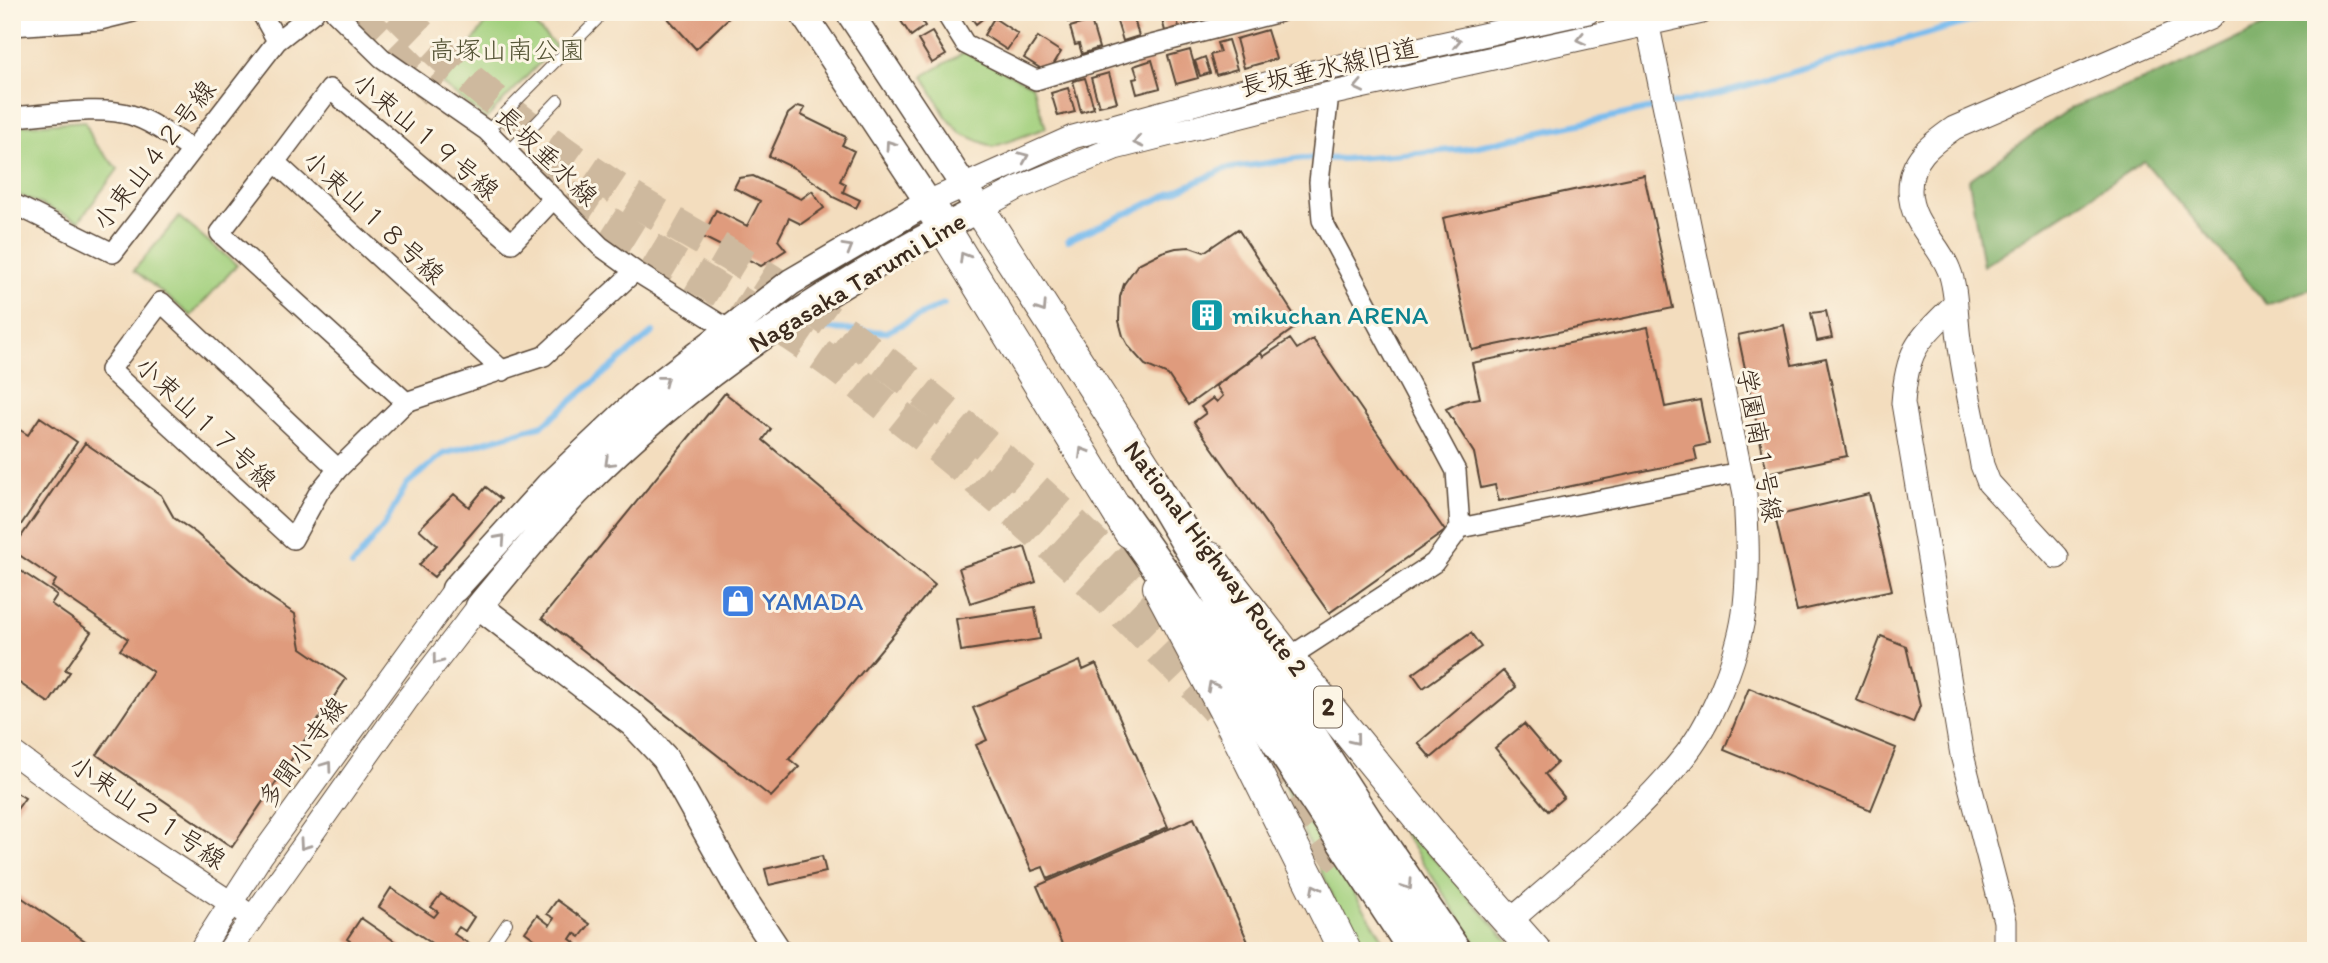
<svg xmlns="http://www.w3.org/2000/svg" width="2328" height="963" font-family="Itim,'Klee One',sans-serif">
<rect width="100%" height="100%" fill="#fcf5e5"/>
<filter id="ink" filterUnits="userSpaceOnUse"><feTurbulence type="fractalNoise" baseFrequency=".0143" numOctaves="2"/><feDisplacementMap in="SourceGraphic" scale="14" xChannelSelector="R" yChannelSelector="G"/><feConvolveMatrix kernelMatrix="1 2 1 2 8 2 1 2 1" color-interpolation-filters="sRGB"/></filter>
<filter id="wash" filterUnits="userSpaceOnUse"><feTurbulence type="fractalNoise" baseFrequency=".00686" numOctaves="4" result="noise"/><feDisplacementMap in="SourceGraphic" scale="28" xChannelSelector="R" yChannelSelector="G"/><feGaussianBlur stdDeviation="1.57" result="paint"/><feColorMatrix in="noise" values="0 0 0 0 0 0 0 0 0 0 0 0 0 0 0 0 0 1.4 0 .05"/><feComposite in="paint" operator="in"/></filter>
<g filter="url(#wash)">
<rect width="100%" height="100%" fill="#f3ddbe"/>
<path fill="#a3d07e" stroke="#6f7d4e" stroke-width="2" d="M 494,12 L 521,12 L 556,46 L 486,119 L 442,84 Z
M 965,52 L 1032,85 L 1046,128 L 993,147 L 960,133 L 945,115 L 923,76 Z
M 85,121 L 94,143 L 118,169 L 79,221 L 12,192 L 12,126 Z
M 179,217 L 237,265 L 191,316 L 134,270 Z
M 1279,775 L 1391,951 L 1356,951 Z
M 1382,800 L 1517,951 L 1481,951 Z"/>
<path fill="#82b26d" stroke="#5e6e46" stroke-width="2" d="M 2286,12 L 2316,12 L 2316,287 L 2266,304 L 2144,161 L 1983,266 L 1969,180 L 2070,108 L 2175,68 L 2285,16 Z"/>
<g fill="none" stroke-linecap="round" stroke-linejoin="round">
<path stroke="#7be" stroke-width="6" d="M 1068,240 L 1225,169 L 1303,158 L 1343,159 L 1464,149 L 1717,94 L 2003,12
M 813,328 L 886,332 L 944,304
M 352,566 L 385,524 L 407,484 L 443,454 L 543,425 L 653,332"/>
</g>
<g id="blocks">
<path fill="#df9b7d" d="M 668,12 L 735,12 L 696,49 L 665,15 Z
M 895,12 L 921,12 L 923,15 L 919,17 L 925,26 L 911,36 Z
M 967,12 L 991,12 L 976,24 Z
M 1065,12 L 1082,12 L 1084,18 L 1068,22 Z
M 1125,12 L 1132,12 L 1139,36 L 1123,41 L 1115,15 Z
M 1160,12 L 1175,12 L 1179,27 L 1165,31 Z
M 1182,12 L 1195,12 L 1199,23 L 1187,27 Z
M 994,18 L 1018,34 L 1007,50 L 984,35 Z
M 1091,21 L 1099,48 L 1082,54 L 1079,44 L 1075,45 L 1070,27 Z
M 1267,30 L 1276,59 L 1244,68 L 1236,39 Z
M 932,32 L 946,55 L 932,63 L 918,40 Z
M 1038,37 L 1061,52 L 1048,73 L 1024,58 Z
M 1228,40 L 1237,69 L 1216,75 L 1210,55 L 1220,52 L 1217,43 Z
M 1190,50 L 1198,78 L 1176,84 L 1168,56 Z
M 1205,57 L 1210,73 L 1200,76 L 1195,61 Z
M 1152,60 L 1160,88 L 1137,94 L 1133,79 L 1138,78 L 1134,66 Z
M 1109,73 L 1117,102 L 1099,106 L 1091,78 Z
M 1085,78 L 1094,108 L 1081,112 L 1073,81 Z
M 1068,88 L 1075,112 L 1058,116 L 1051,93 Z
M 798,106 L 805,108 L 801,115 L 846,137 L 842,145 L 854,151 L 840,181 L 846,184 L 843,192 L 860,200 L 856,208 L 833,197 L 829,192 L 794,168 L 769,156 L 788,114 Z
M 1644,175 L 1673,308 L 1472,350 L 1443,218 Z
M 753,176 L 801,199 L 812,191 L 824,208 L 801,224 L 789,218 L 778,240 L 786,250 L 761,266 L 703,237 L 716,210 L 747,226 L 760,201 L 734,188 L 739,178 Z
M 1238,229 L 1300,324 L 1188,405 L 1168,375 L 1145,365 L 1129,347 L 1123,336 L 1119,321 L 1120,297 L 1124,284 L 1138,264 L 1162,252 L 1176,248 L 1190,247 L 1204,252 Z
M 1826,311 L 1832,338 L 1817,341 L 1811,313 Z
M 1784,325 L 1792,365 L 1826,358 L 1847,456 L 1767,473 L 1738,335 Z
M 1648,327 L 1665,407 L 1700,400 L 1709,444 L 1694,447 L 1697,460 L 1499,501 L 1495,485 L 1481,488 L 1474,453 L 1446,409 L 1463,401 L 1480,398 L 1472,363 Z
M 1290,339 L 1297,349 L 1313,339 L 1445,531 L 1329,613 L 1194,422 L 1206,413 L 1201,407 L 1213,398 L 1217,402 L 1223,396 L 1216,386 L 1261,353 L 1263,357 Z
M 725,393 L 771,429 L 763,440 L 935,585 L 789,759 L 799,767 L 771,797 L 542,618 Z
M 40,417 L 77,442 L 12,538 L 12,425 L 28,435 Z
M 85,443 L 161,495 L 174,518 L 196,533 L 267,595 L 295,614 L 301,648 L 346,679 L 232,847 L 97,755 L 153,672 L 120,650 L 128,639 L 52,587 L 56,580 L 12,550 Z
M 486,487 L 501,499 L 434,577 L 419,565 L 437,545 L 419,529 L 454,494 L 469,507 Z
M 1869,494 L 1892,590 L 1797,611 L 1775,516 Z
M 1025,547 L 1036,582 L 970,603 L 959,568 Z
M 12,565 L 57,595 L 51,604 L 91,632 L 65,670 L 70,672 L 49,703 L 12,678 Z
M 1035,607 L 1040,639 L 961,651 L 956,619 Z
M 1471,633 L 1481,647 L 1423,688 L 1413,674 Z
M 1881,636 L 1906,646 L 1920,706 L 1913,723 L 1856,700 Z
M 1080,661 L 1083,670 L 1096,664 L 1168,827 L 1048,879 L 1043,867 L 1032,871 L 976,745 L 987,740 L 973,708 Z
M 1503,671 L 1516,687 L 1431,758 L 1418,743 Z
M 1749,688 L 1896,748 L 1871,810 L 1724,750 Z
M 1524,724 L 1557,763 L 1545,774 L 1564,797 L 1548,811 L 1495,748 Z
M 12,790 L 25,798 L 12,816 Z
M 1194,818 L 1252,951 L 1065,951 L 1037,886 Z
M 822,856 L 826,872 L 769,885 L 765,869 Z
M 391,888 L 434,917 L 438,912 L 431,907 L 441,894 L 474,917 L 465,931 L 459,927 L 454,934 L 469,944 L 464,951 L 443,951 L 379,907 Z
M 12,891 L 100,951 L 12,951 Z
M 557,900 L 590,924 L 580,937 L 574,933 L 570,939 L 586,951 L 551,951 L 525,932 L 537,915 L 550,925 L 554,918 L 547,914 Z
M 361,918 L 409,951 L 364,951 L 347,939 Z"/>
</g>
</g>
<g filter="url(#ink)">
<use href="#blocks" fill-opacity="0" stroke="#574536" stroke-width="2"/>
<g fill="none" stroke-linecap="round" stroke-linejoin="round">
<path stroke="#ceb99e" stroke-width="33" stroke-dasharray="33 17" stroke-linecap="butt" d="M 355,12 L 435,92
M 397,12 C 462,78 534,134 611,185 C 662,219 718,246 770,280 C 919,378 1051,499 1177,624
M 526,165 C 619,237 726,289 822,356 C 849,375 874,396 899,416 C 997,493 1090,578 1177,667 C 1236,728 1289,795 1342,861"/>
<g stroke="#574536" stroke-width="12">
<path id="service" d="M 487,131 L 597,20
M 508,152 L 558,100
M 488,951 L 507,923"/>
</g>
<g stroke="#574536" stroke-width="22">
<path id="minor" d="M 261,12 L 277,41
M 335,12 L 382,58 L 487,131 L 600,246 L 635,271 L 728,329
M 945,12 L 965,44 L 1036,80 L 1140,48 L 1280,12
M 12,26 L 100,20 L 133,12
M 1329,94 L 1319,182 L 1322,220 L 1456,471 L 1460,528
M 12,117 C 45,115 101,105 131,115 C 153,122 172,137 192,150
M 275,162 L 330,89 L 512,243 L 554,198
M 12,203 L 113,253 L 277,41 L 314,12
M 406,402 L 220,233 L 275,162 L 503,371
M 338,469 L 161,302 L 110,370 L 293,539 L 319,492 L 338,469 L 406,402 L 544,356 L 635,271
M 1288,658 L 1434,563 L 1460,528 L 1740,472"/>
</g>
<g stroke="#574536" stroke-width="25">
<path id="tertiary" d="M 928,202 L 1073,137 L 1299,75 L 1588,12
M 979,209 L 1018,188 L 1115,148 L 1329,94 L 1702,12
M 1955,304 C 1918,341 1907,348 1903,403 L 1962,755 L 2005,921 L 2005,951
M 2057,557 L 1989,483 L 1982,465 C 1975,423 1964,381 1959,339 C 1956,319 1957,289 1949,270 C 1939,243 1910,224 1910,190 C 1910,159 1931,144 1954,128 L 2210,18 L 2215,12
M 12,752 L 97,815 L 243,911
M 1509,922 C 1569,869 1638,816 1687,753 C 1715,716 1740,651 1745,605 C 1749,568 1747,531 1745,494 L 1645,12
M 200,951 L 261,856 L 455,589
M 229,951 L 406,701 L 479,606"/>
</g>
<g stroke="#574536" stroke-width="29">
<path id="secondary" d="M 455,589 L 549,485 L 642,397 L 791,282 L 928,202 L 802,12
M 778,951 L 745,901 L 665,758 L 633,724 L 479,606 C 511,568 542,529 576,493 C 691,374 833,284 979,209 L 849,12"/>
</g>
<g stroke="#574536" stroke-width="34">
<path id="trunk" d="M 928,202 L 1130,532
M 979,209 L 1149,473
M 1210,558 L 1288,658 L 1434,837 L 1535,951
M 1159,587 L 1230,720 L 1345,951"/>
</g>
<g stroke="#574536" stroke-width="36">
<path id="motorway" d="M 1135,453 L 1222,600 L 1370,828 L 1454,951
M 1118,510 L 1224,659 L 1416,951"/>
</g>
<use href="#service" stroke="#fff" stroke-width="10"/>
<use href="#minor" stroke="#fff" stroke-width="19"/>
<use href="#tertiary" stroke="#fff" stroke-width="23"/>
<use href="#secondary" stroke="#fff" stroke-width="26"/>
<use href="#trunk" stroke="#fff" stroke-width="32"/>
<use href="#motorway" stroke="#fff" stroke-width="33"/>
</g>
<defs><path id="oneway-chevron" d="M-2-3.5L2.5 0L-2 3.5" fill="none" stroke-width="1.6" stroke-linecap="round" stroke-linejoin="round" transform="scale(1.75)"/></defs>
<g stroke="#a79f9a">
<use href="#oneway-chevron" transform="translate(1581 39) rotate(168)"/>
<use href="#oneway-chevron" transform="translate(1456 41) rotate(-12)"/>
<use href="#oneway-chevron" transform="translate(1359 87) rotate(168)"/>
<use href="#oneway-chevron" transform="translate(1138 142) rotate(166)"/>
<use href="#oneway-chevron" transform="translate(890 145) rotate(-125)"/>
<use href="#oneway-chevron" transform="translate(1024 157) rotate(-23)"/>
<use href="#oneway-chevron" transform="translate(848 248) rotate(-30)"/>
<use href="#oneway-chevron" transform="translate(964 257) rotate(-121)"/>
<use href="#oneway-chevron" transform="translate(1042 308) rotate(57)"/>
<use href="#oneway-chevron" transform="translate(664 380) rotate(-38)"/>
<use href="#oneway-chevron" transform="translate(1083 452) rotate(-121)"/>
<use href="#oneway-chevron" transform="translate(609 462) rotate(136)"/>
<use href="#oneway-chevron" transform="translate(501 539) rotate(-48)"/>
<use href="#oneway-chevron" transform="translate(437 660) rotate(127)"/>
<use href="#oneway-chevron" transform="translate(1212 686) rotate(-118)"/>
<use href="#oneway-chevron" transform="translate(1355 740) rotate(51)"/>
<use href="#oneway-chevron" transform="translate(327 766) rotate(-54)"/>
<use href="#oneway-chevron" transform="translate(304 845) rotate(125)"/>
<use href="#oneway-chevron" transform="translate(1408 885) rotate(56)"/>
<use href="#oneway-chevron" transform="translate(1315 889) rotate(-117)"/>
</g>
</g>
<defs>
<g id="building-square" transform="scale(1.75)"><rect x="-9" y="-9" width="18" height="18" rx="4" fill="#0f9aa8" stroke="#fcf5e5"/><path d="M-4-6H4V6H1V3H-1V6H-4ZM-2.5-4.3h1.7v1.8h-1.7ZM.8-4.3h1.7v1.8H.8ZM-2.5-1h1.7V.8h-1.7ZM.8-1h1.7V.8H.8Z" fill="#fff"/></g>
<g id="shop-square" transform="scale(1.75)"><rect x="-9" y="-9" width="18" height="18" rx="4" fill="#3f7fe0" stroke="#fcf5e5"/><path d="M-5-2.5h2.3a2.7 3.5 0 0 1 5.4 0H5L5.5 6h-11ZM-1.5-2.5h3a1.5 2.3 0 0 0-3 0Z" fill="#fff"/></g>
</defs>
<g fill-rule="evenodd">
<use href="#building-square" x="1207" y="315"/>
<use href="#shop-square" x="738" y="601"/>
</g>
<g text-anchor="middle" stroke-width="6" stroke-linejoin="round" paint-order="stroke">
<rect fill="#fcf5e5" stroke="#75675a" stroke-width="2" x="1314" y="686.5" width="28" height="41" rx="5"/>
<g font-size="24" font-weight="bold" fill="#3b2a1e">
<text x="1328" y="715">2</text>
</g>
<g font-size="26" fill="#555436" stroke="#fcf5e5">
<text x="507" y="59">高塚山南公園</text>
</g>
<g font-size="26" fill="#3b2a1e" stroke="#fcf5e5">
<text transform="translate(1329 67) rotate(-13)" y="9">長坂垂水線旧道</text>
<text transform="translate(426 136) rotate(40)" y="9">小束山１９号線</text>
<text transform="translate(154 155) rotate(-52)" y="9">小束山４２号線</text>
<text transform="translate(547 156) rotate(44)" y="9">長坂垂水線</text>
<text transform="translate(374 217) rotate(43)" y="9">小束山１８号線</text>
<text transform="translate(857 282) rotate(-31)" y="9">Nagasaka Tarumi Line</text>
<text transform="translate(206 423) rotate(43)" y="9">小束山１７号線</text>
<text transform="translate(1760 445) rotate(80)" y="9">学園南１号線</text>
<text transform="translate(1216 558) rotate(53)" y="9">National Highway Route 2</text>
<text transform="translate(302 752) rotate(-54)" y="9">多聞小寺線</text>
<text transform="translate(148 812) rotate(34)" y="9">小束山２１号線</text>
</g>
<g font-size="26" fill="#0d838f" stroke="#fcf5e5" text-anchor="start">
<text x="1232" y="324">mikuchan ARENA</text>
</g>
<g font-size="26" fill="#366cbe" stroke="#fcf5e5" text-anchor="start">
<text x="762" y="610">YAMADA</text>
</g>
</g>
<rect width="2328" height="963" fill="none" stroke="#fcf5e5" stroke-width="42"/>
</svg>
